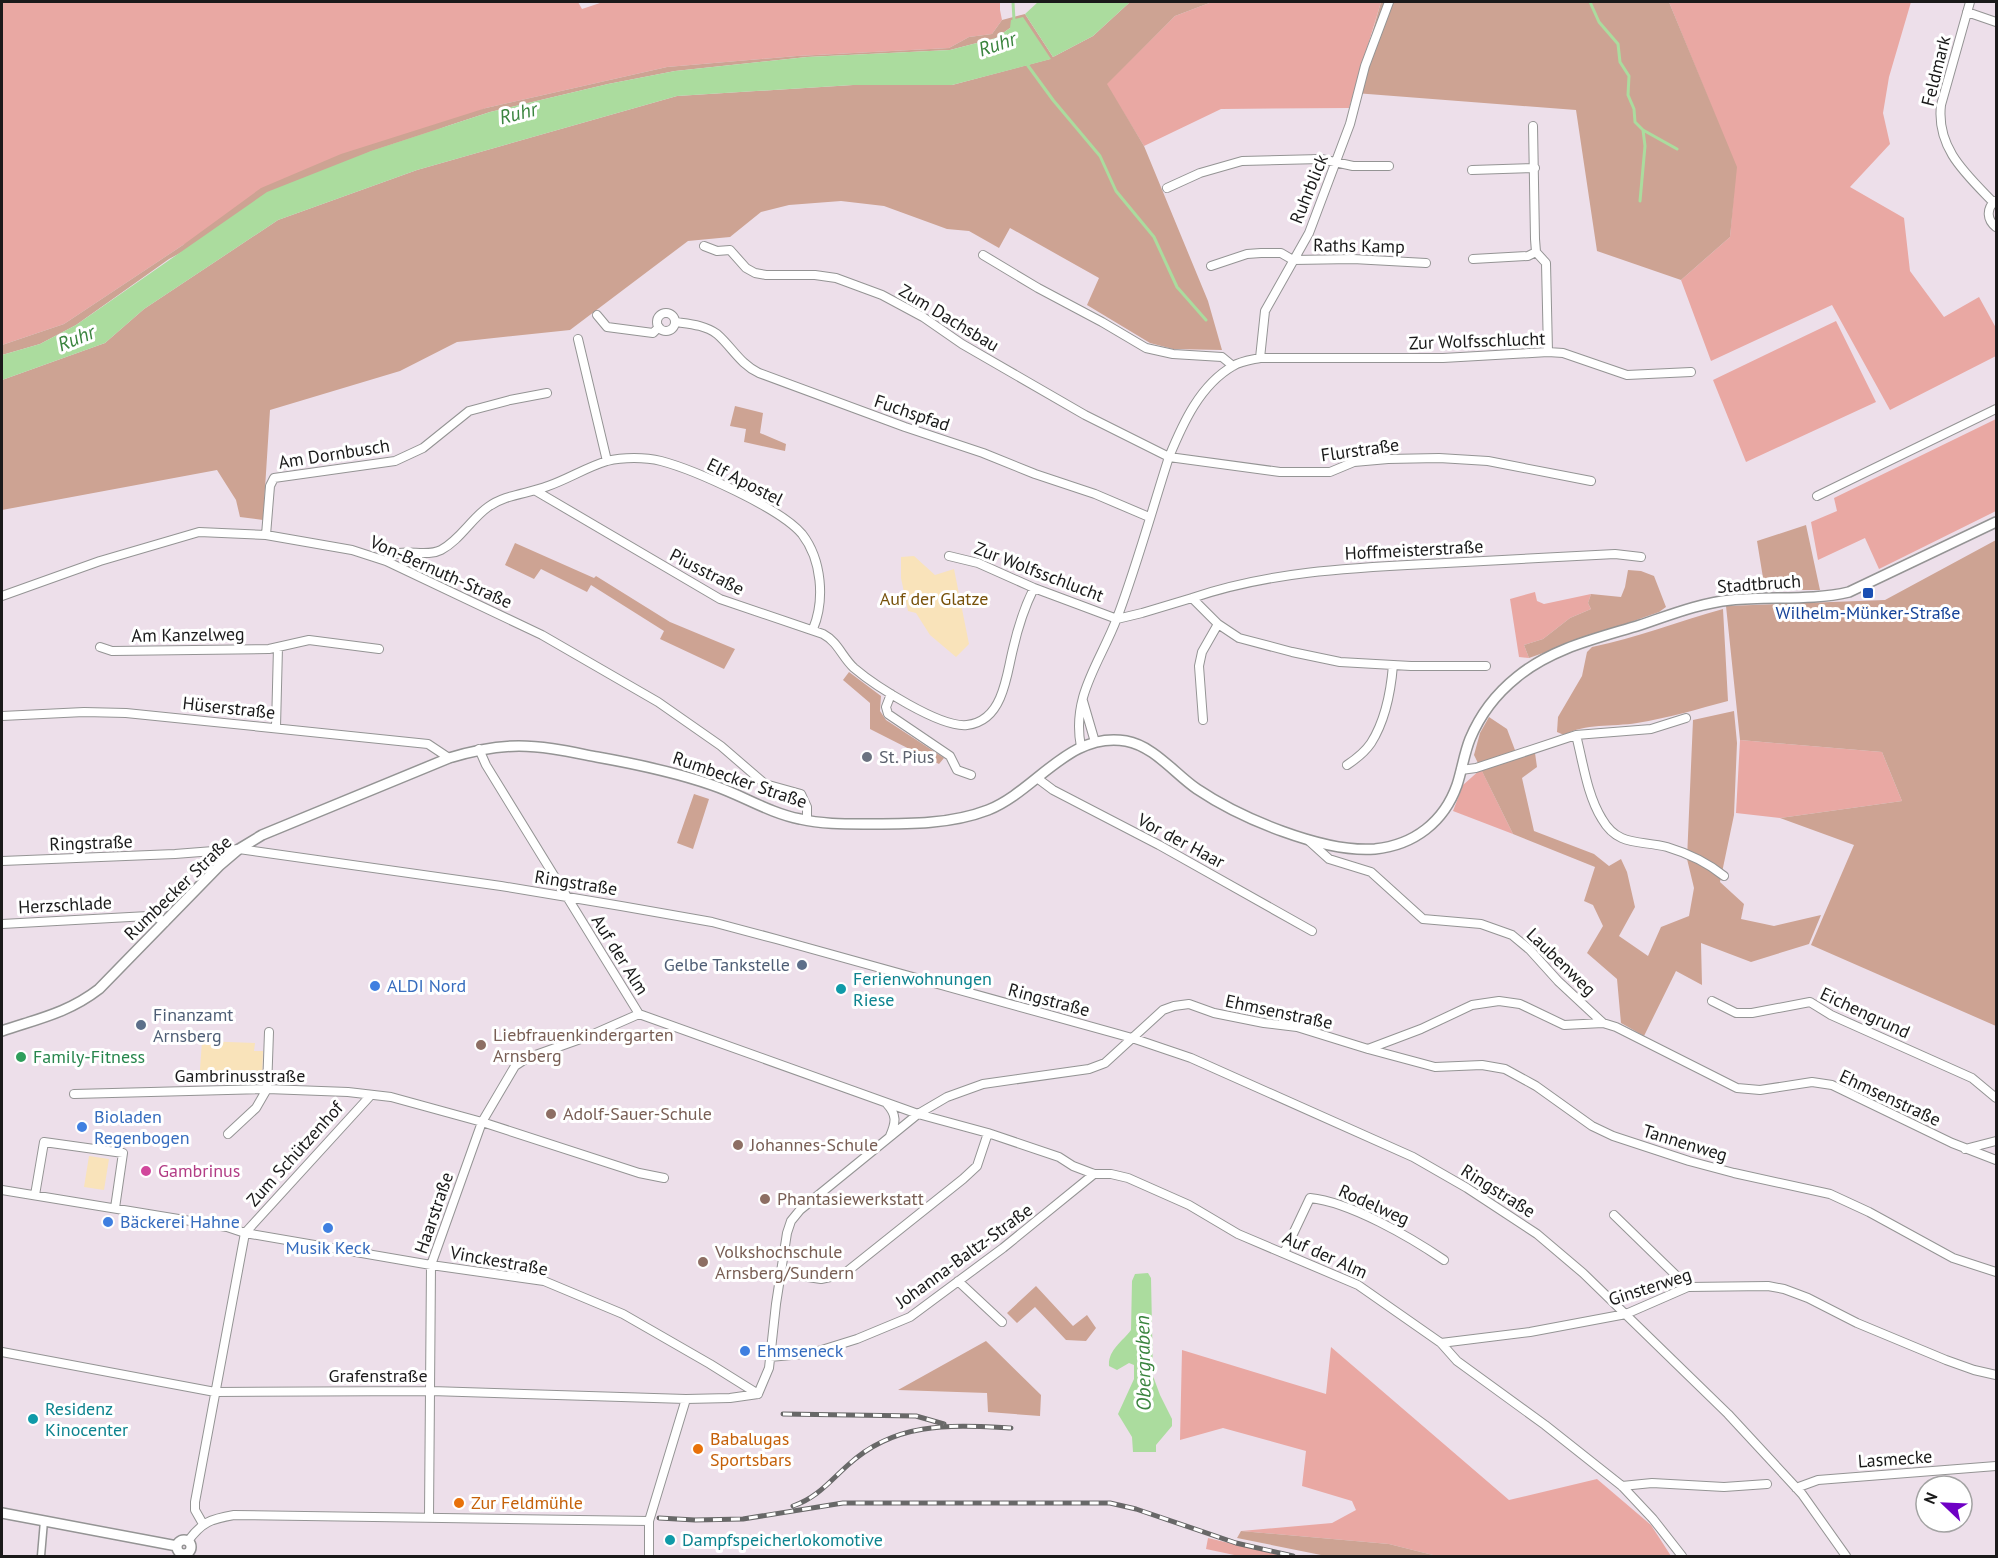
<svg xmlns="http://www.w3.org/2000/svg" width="1998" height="1558" font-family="'PT Sans',sans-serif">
<rect width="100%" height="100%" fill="#eddfea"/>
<path fill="#e9a8a3" d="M 2,2 L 578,2 L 582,9 L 603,2 L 1000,2 L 1000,10 L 1002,20 L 992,34 L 969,37 L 949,48 L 797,56 L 667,67 L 486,108 L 183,245 L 64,324 L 2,345 Z
M 1212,2 L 1381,2 L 1349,108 L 1221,109 L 1144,146 L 1106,84 L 1175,16 Z
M 1669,2 L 1911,2 L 1889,77 L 1883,113 L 1890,144 L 1850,187 L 1904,218 L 1910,271 L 1944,317 L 1979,297 L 1996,328 L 1996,356 L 1890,410 L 1832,305 L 1711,361 L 1681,280 L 1730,237 L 1736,167 Z
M 1836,321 L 1876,402 L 1746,462 L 1713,380 Z
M 1996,419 L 1996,511 L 1879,569 L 1865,538 L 1818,560 L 1811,522 L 1837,511 L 1834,498 Z
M 1535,592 L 1537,601 L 1544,604 L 1591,594 L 1588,603 L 1591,609 L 1570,618 L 1543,639 L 1524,645 L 1529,658 L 1519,657 L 1510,599 Z
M 1740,740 L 1882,752 L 1902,801 L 1780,818 L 1736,813 Z
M 1481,769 L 1513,834 L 1453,811 L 1463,785 Z
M 1331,1347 L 1509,1500 L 1597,1479 L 1651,1525 L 1671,1556 L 1437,1556 L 1389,1544 L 1241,1531 L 1332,1523 L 1356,1510 L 1352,1501 L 1302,1486 L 1306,1451 L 1223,1428 L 1180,1440 L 1182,1350 L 1326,1394 Z
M 1208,1538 L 1284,1556 L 1239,1556 L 1206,1549 Z"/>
<path fill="#cda393" d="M 1130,2 L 1212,2 L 1175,16 L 1107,84 L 1144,146 L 1208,301 L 1222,350 L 1173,349 L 1150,343 L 1087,305 L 1099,278 L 1010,228 L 999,248 L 969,231 L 947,229 L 884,206 L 841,201 L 789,205 L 761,212 L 730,237 L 688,241 L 570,330 L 457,342 L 400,371 L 270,410 L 263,520 L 240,517 L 236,500 L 217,470 L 2,510 L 2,380 L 105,343 L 144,309 L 278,220 L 417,170 L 677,96 L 853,85 L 952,85 L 1050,59 L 1010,28 L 996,38 L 950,50 L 807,57 L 675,71 L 608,84 L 490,112 L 371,151 L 169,259 L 76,325 L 40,344 L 2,355 L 2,345 L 64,324 L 183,245 L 261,188 L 341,154 L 486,108 L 667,67 L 797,56 L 949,48 L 969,37 L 992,34 L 1002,20 L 1025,14 L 1053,57 L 1093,36 Z
M 1381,2 L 1669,2 L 1737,167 L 1730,237 L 1681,280 L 1597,251 L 1576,110 L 1355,93 Z
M 735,406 L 763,413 L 760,433 L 786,444 L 785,451 L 744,442 L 746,429 L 730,426 Z
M 1806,525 L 1820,590 L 1765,590 L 1757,541 Z
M 1996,540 L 1996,1026 L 1811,945 L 1854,845 L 1780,818 L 1902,801 L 1882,752 L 1740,740 L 1726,606 L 1885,600 Z
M 515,543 L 594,578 L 596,576 L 670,622 L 735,649 L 724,669 L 660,639 L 664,631 L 591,585 L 587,592 L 541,569 L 534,579 L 505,565 Z
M 1628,570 L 1641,571 L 1654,576 L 1666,607 L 1659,612 L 1529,658 L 1524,645 L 1543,639 L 1570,618 L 1591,609 L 1588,603 L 1591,594 L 1621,597 L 1625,587 Z
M 1723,609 L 1728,701 C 1698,709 1668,718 1637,723 C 1612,727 1585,723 1564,735 L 1557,732 L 1558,717 L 1582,676 L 1587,652 L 1592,647 C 1636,638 1679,621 1723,609 Z
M 849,672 L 881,696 L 880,711 L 886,720 L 944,758 L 939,764 L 870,729 L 870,703 L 843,680 Z
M 1734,711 L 1737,743 L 1734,815 L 1720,882 L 1744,904 L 1741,919 L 1774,926 L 1821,915 L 1809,944 L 1751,962 L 1701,943 L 1702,985 L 1676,971 L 1644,1036 L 1621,1023 L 1617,979 L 1587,953 L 1603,926 L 1593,905 L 1584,901 L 1595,867 L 1513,834 L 1474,755 L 1480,733 L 1489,717 L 1507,729 L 1518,758 L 1535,753 L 1537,767 L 1522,778 L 1534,831 L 1594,854 L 1609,866 L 1621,859 L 1627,872 L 1635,907 L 1619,936 L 1648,956 L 1661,927 L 1689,916 L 1694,888 L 1687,859 L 1693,720 Z
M 694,794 L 709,799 L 693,849 L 677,843 Z
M 1036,1286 L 1073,1326 L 1087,1315 L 1096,1328 L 1086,1341 L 1066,1340 L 1035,1307 L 1017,1323 L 1007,1313 Z
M 986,1341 L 1041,1395 L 1040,1416 L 988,1412 L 987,1393 L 898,1390 Z
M 1241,1531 L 1389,1544 L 1437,1556 L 1326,1556 L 1237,1538 Z"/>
<path fill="#f9e3ba" d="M 914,556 L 935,575 L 954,569 L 969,644 L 956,657 L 930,635 L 916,613 L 908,611 L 901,578 L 901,557 Z
M 202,1041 L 255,1043 L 254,1051 L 263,1051 L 262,1083 L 199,1083 Z
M 89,1156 L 109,1159 L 104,1190 L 84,1187 Z"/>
<path fill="#abdc9e" d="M 1038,2 L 1130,2 L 1093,36 L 1053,57 L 1025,14 Z
M 1023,17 L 1051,59 L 952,85 L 853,85 L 677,96 L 417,170 L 278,220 L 144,309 L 105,343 L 2,380 L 2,355 L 40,344 L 76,325 L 267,192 L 371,151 L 490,112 L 608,84 L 675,71 L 807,57 L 950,50 L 996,38 L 1010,28 L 1011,20 Z
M 1148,1273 L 1151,1278 L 1153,1376 L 1160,1395 L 1172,1419 L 1172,1426 L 1156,1445 L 1156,1452 L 1133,1452 L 1132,1437 L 1118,1414 L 1134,1379 L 1134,1365 L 1129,1363 L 1117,1370 L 1109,1366 C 1108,1350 1122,1342 1131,1330 L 1132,1281 L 1135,1274 Z"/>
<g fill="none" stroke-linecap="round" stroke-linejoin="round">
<path stroke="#abdc9e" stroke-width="3" d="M 1013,2 L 1014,20
M 1590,2 L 1599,22 L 1618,44 L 1620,62 L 1629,76 L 1628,95 L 1634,109 L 1635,122 L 1643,130 L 1645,146 L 1640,201
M 1026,63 L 1053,100 L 1100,156 L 1116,191 L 1154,237 L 1177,287 L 1206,320
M 1643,130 L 1677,149"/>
<g stroke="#949494" stroke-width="9">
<path id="pedestrian" d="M 41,1556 L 44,1521"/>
</g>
<g stroke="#949494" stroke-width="10">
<path id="minor" d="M 1970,2 L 1941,105 C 1936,148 1966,174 1993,202
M 1967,12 L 1996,22
M 1533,126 L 1535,239 L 1536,252 L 1546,263 L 1548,352
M 1472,170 L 1535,168
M 1167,188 L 1200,173 L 1242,161 L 1321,159 L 1353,166 L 1389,166
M 1995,201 C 1986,209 1987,220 1996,227
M 704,246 L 717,251 L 730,250 L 746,268 L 755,273 L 766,275 L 815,275 L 836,278 L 882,295 L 923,317 L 962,344 L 1085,415 L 1169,457 L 1280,472 L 1330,472 L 1354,462 L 1388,459 L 1439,458 L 1488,461 L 1591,481
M 983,255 L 1038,288 L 1102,322 L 1146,348 L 1173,354 L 1222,357 L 1233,366
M 1473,259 L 1528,256 L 1536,252
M 1211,266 L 1247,254 L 1261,253 L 1281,253 L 1293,260 L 1353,259 L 1426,263
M657 322a9 9 0 1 1 18 0a9 9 0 1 1-18 0Z
M 597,315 L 607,327 L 653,333 L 659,327
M 676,322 C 690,324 705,325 717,334 C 732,347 740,364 759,373 L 905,427 L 983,453 L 1035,474 L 1095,494 L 1149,517
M 578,339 L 607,461
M 1260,358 L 1443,358 L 1548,352 L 1563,353 L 1627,375 L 1691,372
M 536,491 L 720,599 L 823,634 C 838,642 842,657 854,668 C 874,685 940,728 967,725 C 984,723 994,712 1000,698 C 1007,682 1009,665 1013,649 C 1018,627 1024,608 1034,588
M 1817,496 L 1996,409
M 266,535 L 270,486 L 274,478 L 395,461 L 423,448 L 469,411 L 510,400 L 547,393
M 949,556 L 978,563 L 1034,588 L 1117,619
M 386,561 C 398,544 424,559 441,550 C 460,540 471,519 488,507 C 506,494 528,494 548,486 C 568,479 587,467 607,461 C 623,457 645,457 661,461 C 695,470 780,508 802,534 C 822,560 825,600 813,629
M 2,596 L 100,561 L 199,532 L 266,535 L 352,550 L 386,561 L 542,635 L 658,702 L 721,746 L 765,784 L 801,794 L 807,807 L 807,820
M 1192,598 C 1268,572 1348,568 1427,564 C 1490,561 1552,557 1615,554 L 1641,557
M 1117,619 L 1142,613 L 1192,598 L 1218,624 L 1239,638 L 1292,652 L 1340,662 L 1411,666 L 1486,666
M 100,647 L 112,651 L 269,649 L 309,640 L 379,649
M 891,694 L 886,707 L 888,714 L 950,756 L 957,770 L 971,775
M 1083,701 L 1095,742
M 2,716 L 84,712 L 126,713 L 428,744 L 449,758
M 1203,720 L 1199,666 L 1202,652 L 1218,624
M 276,727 L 278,647
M 1576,735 C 1583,762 1587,795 1602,819 C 1618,847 1640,840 1667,847 C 1687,853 1708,863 1724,876
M 1081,747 C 1071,696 1100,663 1117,618 C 1137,565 1152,510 1169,457 C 1183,423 1200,385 1233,366 C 1241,361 1251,360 1260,358 L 1265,311 L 1309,233 L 1350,124 L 1365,66 L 1389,2
M 479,749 L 486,765 L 639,1014 L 918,1114 L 988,1133 L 1059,1157 L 1073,1166 L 1094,1174 L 1111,1174 L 1128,1178 L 1189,1205 L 1238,1234 L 1358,1285 L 1441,1343 L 1457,1361 L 1545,1425 L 1622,1486 L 1653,1519 L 1682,1556
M 1347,765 C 1356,759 1365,752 1371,743 C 1385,721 1391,690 1393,665
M 1461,770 L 1476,768 L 1576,735 L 1651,729 L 1686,718
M 1037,778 L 1053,790 L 1159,845 L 1312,931
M 1308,840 L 1329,859 L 1371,872 L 1423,919 L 1481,924 L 1512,935 L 1530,950 L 1558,981 L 1603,1023
M 2,861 L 175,854 L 239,849 L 501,886 L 621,906 L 712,922 L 776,939 L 1132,1038 L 1191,1058 L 1413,1157 L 1467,1188 L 1537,1234 L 1583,1273 L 1728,1414 L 1802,1494 L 1846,1556
M 2,924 L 148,916 L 156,917 L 165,922
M 1712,1001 L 1736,1013 L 1752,1013 L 1810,1002 L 1831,1015 L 1972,1078 L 1996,1098
M 1368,1049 L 1435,1067 L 1482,1065 L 1505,1069 L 1536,1086 L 1592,1126 L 1613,1136 L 1689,1161 L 1734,1173 L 1830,1194 L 1869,1212 L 1953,1258 L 1996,1272
M 74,1094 L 267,1089 L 348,1092 L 391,1097 L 482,1122 L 639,1173 L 664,1178
M 887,1104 C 897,1115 896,1122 890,1136
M 228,1134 L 256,1108 L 267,1089 L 269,1032
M 1965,1149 L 1996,1141
M 2,1190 L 227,1227 L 245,1233 L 431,1265 L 544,1281 L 623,1314 L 710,1364 L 758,1394
M 35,1195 L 44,1142 L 123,1153 L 115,1208
M 1614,1215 L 1688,1287
M 1284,1253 L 1310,1198 C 1350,1202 1410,1237 1444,1260
M 781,1273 L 821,1279 L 844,1274 L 963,1179 L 977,1166 L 988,1133
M 958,1281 L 1002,1322
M 1441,1343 L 1530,1332 L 1626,1314 L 1688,1287 L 1768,1286 L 1784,1289 L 1808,1298 L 1857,1323 L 1946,1360 L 1974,1370 L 1996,1375
M 2,1352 L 215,1392 L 431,1391 L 686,1399 L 730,1398 L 758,1394
M 770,1357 L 812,1353 L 857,1339 L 910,1317 L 1003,1248 L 1094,1174
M 758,1394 L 769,1368 L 776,1304 L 787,1233 L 791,1221 L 800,1210 L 918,1114 L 947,1097 L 983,1084 L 1089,1069 L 1105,1063 L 1163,1010 L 1174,1006 L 1189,1004 L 1214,1013 L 1264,1023 L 1297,1027 L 1368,1049 L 1421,1029 L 1472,1005 L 1499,1001 L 1520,1004 L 1564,1025 L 1603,1023 L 1616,1027 L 1737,1088 L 1760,1090 L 1812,1082 L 1832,1085 L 1952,1143 L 1996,1160
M 1622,1486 L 1652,1483 L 1724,1487 L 1767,1484
M 1796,1488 L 1818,1480 L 1996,1466
M 429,1517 L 431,1265 L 482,1122 L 515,1066 L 527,1058 L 589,1036 L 639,1014
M 203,1524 L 195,1510 L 195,1502 L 245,1233 L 371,1095
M 188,1541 C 202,1522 211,1519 234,1515 L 649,1521
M 649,1556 L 649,1521 L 686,1399"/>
</g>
<g stroke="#949494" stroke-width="12">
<path id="tertiary" d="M 2,1031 C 37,1019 68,1013 99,989 L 219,866 L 239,849 L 262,835 L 449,758 C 472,751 494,746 519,746 C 545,746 571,752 597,757 C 636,764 675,772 712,785 C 742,795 769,813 800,819 C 821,824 843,824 863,824 C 905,824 949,825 988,810 C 1036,791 1069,731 1126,741 C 1154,746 1175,774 1197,789 C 1240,818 1323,853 1375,849 C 1414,845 1444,822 1457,785 C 1462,770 1464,754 1470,739 C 1480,715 1497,693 1517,677 C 1552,648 1598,638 1640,625 C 1670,615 1700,603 1731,600 C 1771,596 1811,601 1849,592 L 1996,522
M 2,1513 L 177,1546
M177 1547a7 7 0 1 1 14 0a7 7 0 1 1-14 0Z"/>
</g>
<use href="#pedestrian" stroke="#fff" stroke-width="6"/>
<use href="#minor" stroke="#fff" stroke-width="8"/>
<use href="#tertiary" stroke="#fff" stroke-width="9"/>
<g stroke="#686868" stroke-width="5">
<path id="rail" d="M 783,1414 L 916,1416 L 944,1424
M 793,1506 C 817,1498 830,1481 848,1465 C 896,1421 950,1425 1011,1428
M 659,1518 L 695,1520 L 743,1519 L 843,1503 L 1110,1503 L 1136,1509 L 1236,1543 L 1293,1556"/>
</g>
<use href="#rail" stroke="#fff" stroke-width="3" stroke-dasharray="9" stroke-linecap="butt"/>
</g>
<rect fill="#1a4fb4" stroke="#fff" stroke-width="2" x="1862" y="587" width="12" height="12" rx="3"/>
<circle fill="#6b7280" stroke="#fff" stroke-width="2" cx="867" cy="757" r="6"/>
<g fill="#5c6f8a" stroke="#fff" stroke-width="2">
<circle cx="802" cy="965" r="6"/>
<circle cx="141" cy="1025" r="6"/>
</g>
<g fill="#3f7fe0" stroke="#fff" stroke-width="2">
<circle cx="375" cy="986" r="6"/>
<circle cx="82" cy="1127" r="6"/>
<circle cx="108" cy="1222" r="6"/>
<circle cx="328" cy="1228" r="6"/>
<circle cx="745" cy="1351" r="6"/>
</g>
<g fill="#0f9aa8" stroke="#fff" stroke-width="2">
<circle cx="841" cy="989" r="6"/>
<circle cx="33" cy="1419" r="6"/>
<circle cx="670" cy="1540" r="6"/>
</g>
<g fill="#8d6e63" stroke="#fff" stroke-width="2">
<circle cx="481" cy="1045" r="6"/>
<circle cx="551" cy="1114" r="6"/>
<circle cx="738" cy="1145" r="6"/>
<circle cx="765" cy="1199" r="6"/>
<circle cx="703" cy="1262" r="6"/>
</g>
<circle fill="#2e9e5b" stroke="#fff" stroke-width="2" cx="21" cy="1057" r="6"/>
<circle fill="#d1479c" stroke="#fff" stroke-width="2" cx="146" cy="1171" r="6"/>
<g fill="#e8710a" stroke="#fff" stroke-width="2">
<circle cx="698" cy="1449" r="6"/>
<circle cx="459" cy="1503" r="6"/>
</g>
<g text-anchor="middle" stroke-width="6" stroke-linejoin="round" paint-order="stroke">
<g font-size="18" fill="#1a1a1a" stroke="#fff">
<text transform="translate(1936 71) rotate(-76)" y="6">Feldmark</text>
<text transform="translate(1309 189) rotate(-68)" y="6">Ruhrblick</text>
<text transform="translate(1359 246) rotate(1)" y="6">Raths Kamp</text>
<text transform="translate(949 318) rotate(31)" y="6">Zum Dachsbau</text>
<text transform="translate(1477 341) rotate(-2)" y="6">Zur Wolfsschlucht</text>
<text transform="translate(912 413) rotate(19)" y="6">Fuchspfad</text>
<text transform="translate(1360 450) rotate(-8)" y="6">Flurstraße</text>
<text transform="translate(334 454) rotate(-9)" y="6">Am Dornbusch</text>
<text transform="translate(745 482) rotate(27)" y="6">Elf Apostel</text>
<text transform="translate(1414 550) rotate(-3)" y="6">Hoffmeisterstraße</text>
<text transform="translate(441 572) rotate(24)" y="6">Von-Bernuth-Straße</text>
<text transform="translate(707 572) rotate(27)" y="6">Piusstraße</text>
<text transform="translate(1039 572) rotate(21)" y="6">Zur Wolfsschlucht</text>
<text transform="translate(1759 584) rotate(-4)" y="6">Stadtbruch</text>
<text transform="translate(188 635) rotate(-1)" y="6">Am Kanzelweg</text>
<text transform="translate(229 708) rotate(6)" y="6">Hüserstraße</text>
<text transform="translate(740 780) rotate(19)" y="6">Rumbecker Straße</text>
<text transform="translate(1181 841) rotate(28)" y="6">Vor der Haar</text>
<text transform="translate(91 843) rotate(-2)" y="6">Ringstraße</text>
<text transform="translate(576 883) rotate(9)" y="6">Ringstraße</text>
<text transform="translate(178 888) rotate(-44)" y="6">Rumbecker Straße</text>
<text transform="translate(65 905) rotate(-3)" y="6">Herzschlade</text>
<text transform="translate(620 955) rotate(58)" y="6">Auf der Alm</text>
<text transform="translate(1561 962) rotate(44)" y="6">Laubenweg</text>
<text transform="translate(1049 1000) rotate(15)" y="6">Ringstraße</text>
<text transform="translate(1279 1012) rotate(12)" y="6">Ehmsenstraße</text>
<text transform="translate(1865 1013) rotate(25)" y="6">Eichengrund</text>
<text x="240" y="1082">Gambrinusstraße</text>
<text transform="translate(1890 1098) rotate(25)" y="6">Ehmsenstraße</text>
<text transform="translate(1685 1143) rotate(17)" y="6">Tannenweg</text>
<text transform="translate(295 1154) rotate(-48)" y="6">Zum Schützenhof</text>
<text transform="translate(1498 1191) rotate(32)" y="6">Ringstraße</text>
<text transform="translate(1374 1205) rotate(24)" y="6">Rodelweg</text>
<text transform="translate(434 1213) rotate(-71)" y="6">Haarstraße</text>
<text transform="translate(1325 1255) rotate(24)" y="6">Auf der Alm</text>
<text transform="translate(964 1256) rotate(-36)" y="6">Johanna-Baltz-Straße</text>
<text transform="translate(499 1261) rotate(10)" y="6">Vinckestraße</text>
<text transform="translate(1650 1287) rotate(-18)" y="6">Ginsterweg</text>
<text x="378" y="1382">Grafenstraße</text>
<text transform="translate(1895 1459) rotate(-4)" y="6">Lasmecke</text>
</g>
<g font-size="18" fill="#77510a" stroke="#fff">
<text x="934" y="605">Auf der Glatze</text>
</g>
<g font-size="18" fill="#164399" stroke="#fff">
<text x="1868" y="619">Wilhelm-Münker-Straße</text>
</g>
<g font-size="18" fill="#5b616d" stroke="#fff" text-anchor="start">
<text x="879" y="763">St. Pius</text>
</g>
<g font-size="18" fill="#4e5e75" stroke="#fff" text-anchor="end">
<text x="790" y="971">Gelbe Tankstelle</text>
<text x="153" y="1021" text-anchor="start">Finanzamt<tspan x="153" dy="21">Arnsberg</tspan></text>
</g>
<g font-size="18" fill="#0d838f" stroke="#fff" text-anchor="start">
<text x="853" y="985">Ferienwohnungen<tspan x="853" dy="21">Riese</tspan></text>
<text x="45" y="1415">Residenz<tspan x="45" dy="21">Kinocenter</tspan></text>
<text x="682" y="1546">Dampfspeicherlokomotive</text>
</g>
<g font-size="18" fill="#366cbe" stroke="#fff" text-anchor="start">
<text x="387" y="992">ALDI Nord</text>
<text x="94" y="1123">Bioladen<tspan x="94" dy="21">Regenbogen</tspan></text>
<text x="120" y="1228">Bäckerei Hahne</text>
<text x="328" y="1254" text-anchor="middle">Musik Keck</text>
<text x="757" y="1357">Ehmseneck</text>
</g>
<g font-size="18" fill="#785e54" stroke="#fff" text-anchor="start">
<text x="493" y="1041">Liebfrauenkindergarten<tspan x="493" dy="21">Arnsberg</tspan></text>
<text x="563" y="1120">Adolf-Sauer-Schule</text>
<text x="750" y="1151">Johannes-Schule</text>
<text x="777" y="1205">Phantasiewerkstatt</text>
<text x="715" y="1258">Volkshochschule<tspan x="715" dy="21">Arnsberg/Sundern</tspan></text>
</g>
<g font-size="18" fill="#27864d" stroke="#fff" text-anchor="start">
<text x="33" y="1063">Family-Fitness</text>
</g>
<g font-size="18" fill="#b23c85" stroke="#fff" text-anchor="start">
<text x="158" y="1177">Gambrinus</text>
</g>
<g font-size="18" fill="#c56008" stroke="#fff" text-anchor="start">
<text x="710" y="1445">Babalugas<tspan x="710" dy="21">Sportsbars</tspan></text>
<text x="471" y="1509">Zur Feldmühle</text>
</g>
<g font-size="20" font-style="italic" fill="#3a843e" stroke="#fff">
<text transform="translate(997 44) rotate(-19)" y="7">Ruhr</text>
<text transform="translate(518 113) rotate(-14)" y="7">Ruhr</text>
<text transform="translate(76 338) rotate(-22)" y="7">Ruhr</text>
<text transform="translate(1143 1363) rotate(-91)" y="7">Obergraben</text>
</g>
</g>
<rect width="1998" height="1558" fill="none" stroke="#1a1a1a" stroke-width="6"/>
<g transform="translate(1944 1504) rotate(293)"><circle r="28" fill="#ffffff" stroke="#a3a3a3" stroke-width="1.5"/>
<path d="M0-4.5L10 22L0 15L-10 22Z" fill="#6f00c5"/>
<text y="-9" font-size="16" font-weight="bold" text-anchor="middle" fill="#1a1a1a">N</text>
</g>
</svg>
